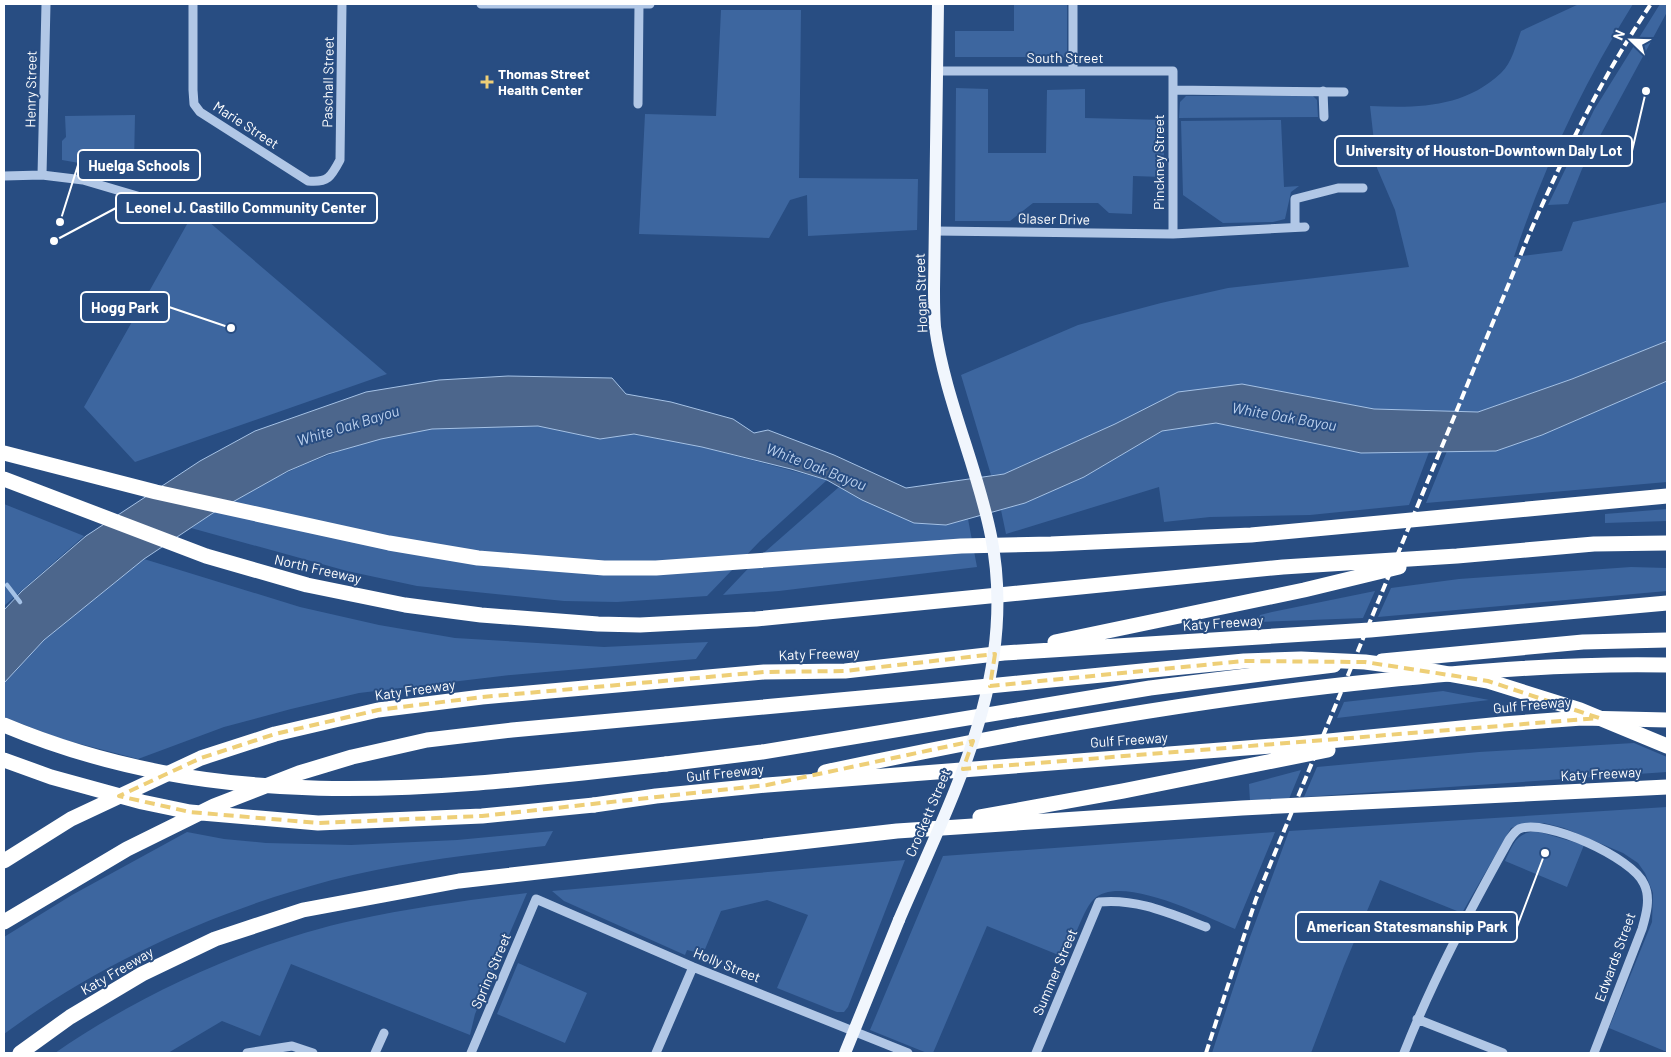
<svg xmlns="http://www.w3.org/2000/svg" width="1671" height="1057" font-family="Barlow,sans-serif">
<rect width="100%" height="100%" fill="#284d82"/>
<path fill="#3d669f" d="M 1014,4 L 1067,4 L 1067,57 L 955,57 L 955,31 L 1014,31 Z
M 1579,4 L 1633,4 C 1584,83 1543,168 1514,257 L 1562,251 L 1573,222 L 1667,202 L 1667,341 L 1572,379 L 1478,412 L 1374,409 L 1242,384 L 1115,424 L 1004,474 L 991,475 L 961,375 L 1078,325 L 1161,303 L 1228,288 L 1409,267 L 1395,210 L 1377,168 L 1370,106 C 1418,108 1464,108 1501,73 C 1512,63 1516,44 1521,31 Z
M 1660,4 L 1667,4 L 1667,12 L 1582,169 L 1568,204 L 1548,205 L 1594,110 Z
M 721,10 L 801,10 L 799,178 L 918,179 L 917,230 L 808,236 L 807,195 L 790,200 L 769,238 L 639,234 L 645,114 L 716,116 Z
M 956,88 L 988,89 L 988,153 L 1046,153 L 1047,90 L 1085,89 L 1085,118 L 1165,120 L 1163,177 L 1133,176 L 1132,214 L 1109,213 L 1098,203 L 1033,203 L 1010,221 L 955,221 Z
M 1186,96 L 1313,96 L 1317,100 L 1318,117 L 1179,118 L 1180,102 Z
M 135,115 L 134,163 L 103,162 L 102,167 L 62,160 L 62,141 L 66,137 L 65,116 Z
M 1281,120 L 1284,187 L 1299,186 L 1291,192 L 1285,219 L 1273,222 L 1223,223 L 1183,195 L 1181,121 Z
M 195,210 L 387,374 L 135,462 L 84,407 Z
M 1667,381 L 1667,482 L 1426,503 L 1447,451 L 1496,451 L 1542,435 Z
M 1216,423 L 1361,453 L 1429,452 L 1409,505 L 1310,515 L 1210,517 L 1164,522 L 1159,487 L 1006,534 L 1001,510 L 1025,503 L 1084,477 L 1162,431 Z
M 538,426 L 600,439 L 634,434 L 702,447 L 827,480 L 760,541 L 707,596 L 617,602 L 564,601 L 417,586 L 347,571 L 191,528 C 263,478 344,441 431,429 C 466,425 503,427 538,426 Z
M 839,487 L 914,523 L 946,525 L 968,519 L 977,567 L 779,591 L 723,595 L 759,557 Z
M 4,504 L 84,536 L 4,606 Z
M 1667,509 L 1667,521 L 1605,523 L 1605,514 Z
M 144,559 L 300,607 L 379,625 L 455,638 L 604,647 L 708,642 L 696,659 L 511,675 L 359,693 L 291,709 L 224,727 L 138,759 L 61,739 L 4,717 L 4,683 L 44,640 Z
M 1631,567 L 1667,568 L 1667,591 L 1378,617 L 1391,588 L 1459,579 Z
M 1375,591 L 1363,618 L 1258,622 L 1260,615 L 1272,612 Z
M 1443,691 L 1489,700 L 1337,718 L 1344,702 Z
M 1634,743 L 1667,757 L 1667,772 L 1304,797 L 1317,767 L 1479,752 Z
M 1301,770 L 1289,799 L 1250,801 L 1249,784 Z
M 1667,807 L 1667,1052 L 1609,1028 L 1652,922 L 1653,893 L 1645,873 L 1638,863 L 1623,853 L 1564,828 L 1544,823 L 1527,823 L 1511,828 L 1462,913 L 1380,880 L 1344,966 L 1311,1053 L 1212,1053 L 1250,937 L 1289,831 Z
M 553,831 L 545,846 C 474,854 402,862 332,880 C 215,911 101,962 4,1034 L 4,937 L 72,895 L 187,832 L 224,839 L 266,843 L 351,845 L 457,840 Z
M 1536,831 L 1584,845 L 1567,887 L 1505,861 C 1513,844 1516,833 1536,831 Z
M 1275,832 L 1235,929 C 1207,917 1120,873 1094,899 C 1084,908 1072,944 1066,958 L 987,926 L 933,1053 L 927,1053 L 870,1030 L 943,856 Z
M 905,860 L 848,1007 L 844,1012 L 837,1012 L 777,988 L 808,915 L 767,900 L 721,911 L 703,954 L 687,950 L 685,955 L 564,901 L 552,891 Z
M 527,893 L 475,1014 L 470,1035 L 291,964 L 260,1036 L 222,1021 L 168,1053 L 55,1053 C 138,995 256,941 355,920 C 411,908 469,900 527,893 Z
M 518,963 L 587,993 L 565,1043 L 497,1014 Z"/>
<path fill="#4c668c" stroke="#a5c2e6" d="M 1667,341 L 1667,381 L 1542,435 L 1496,451 L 1361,453 L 1216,423 L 1162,431 L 1084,477 L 1025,503 L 946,525 L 914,523 L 862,500 L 827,480 L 791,469 L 702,447 L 634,434 L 600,439 L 538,426 L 432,429 L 381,439 L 328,454 L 288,471 L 213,513 L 144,559 L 44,640 L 4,683 L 4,610 L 22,591 L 86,536 L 200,461 L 255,431 L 366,392 L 439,380 L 508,376 L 612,378 L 626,394 L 671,402 L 733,419 L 754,433 L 768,430 L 834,455 L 906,488 L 1004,474 L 1115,424 L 1178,392 L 1242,384 L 1374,409 L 1478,412 L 1572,379 Z"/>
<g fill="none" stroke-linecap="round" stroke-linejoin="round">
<path stroke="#a5c2e6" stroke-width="4.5" d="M 7,585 L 20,602"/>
<path stroke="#b1c7e6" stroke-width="9" d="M 193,4 L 193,90 L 194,104 L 200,112 L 308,181 C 328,183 331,177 340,160 L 342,4
M 481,4 L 650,4
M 1073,4 L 1073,71
M 939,71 L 1173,71 L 1173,234
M 1173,90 L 1344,92
M 1323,91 L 1324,117
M 638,104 L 639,4
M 42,175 L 46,4
M 4,176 L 42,175 L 83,180 L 144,198
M 1295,227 L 1295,199 L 1338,188 L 1363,188
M 935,231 L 1173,234 L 1305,227
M 1417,1019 L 1503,1053
M 247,1053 L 292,1046 L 313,1053
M 375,1053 L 384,1033
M 471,1053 L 536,899 L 693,967 L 908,1053
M 656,1053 L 693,967
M 1036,1053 L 1099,902 C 1137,898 1171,914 1206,927
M 1404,1053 C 1433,979 1470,910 1509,840 C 1512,836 1515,831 1519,829 C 1546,818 1633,858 1644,884 C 1651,898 1646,915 1642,929 L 1594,1053"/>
<path stroke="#f1f6fd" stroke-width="12" d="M 934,290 L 938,4
M 845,1053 L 899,920"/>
<path stroke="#fff" stroke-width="15" d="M 4,453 L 156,492 L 389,543 L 478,558 L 604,568 L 656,568 L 961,546 L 1051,544 L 1251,535 L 1667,496
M 4,479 L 206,556 L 307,585 L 405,605 L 481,615 L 598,624 L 640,625 L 756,619 L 1283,567 L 1457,556 L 1594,544 L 1667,543
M 1055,642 L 1304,590 L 1399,567
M 1382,661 L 1583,642 L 1667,640
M 666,764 L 762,752 L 1150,688 L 1334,665
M 825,772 C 1008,733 1191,700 1377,681 C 1474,671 1570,663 1667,665
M 594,805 L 656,796 L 767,785 L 1298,744 L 1502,724 L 1582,718 L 1667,720
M 980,817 L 1123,791 L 1328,750
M 4,861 L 71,819 L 201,758 L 275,734 L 378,710 L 482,697 L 764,672 L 845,671 L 1004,653 L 1370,630 L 1667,603
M 20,1053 L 70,1017 L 142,974 L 215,939 L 303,910 L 459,881 L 897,831 L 1242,808 L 1667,787"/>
<path stroke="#fff" stroke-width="4" stroke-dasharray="9 4" stroke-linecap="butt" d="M 1206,1053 L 1256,899 L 1528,237 C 1563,156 1602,77 1651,4"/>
<path stroke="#f1f6fd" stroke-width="12" d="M 899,920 C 952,796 1019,675 991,536 C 977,465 945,399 935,327 C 934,315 934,302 934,290"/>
<path stroke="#fff" stroke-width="15" d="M 4,725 C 224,817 437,789 666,764
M 4,760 L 51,777 L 142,802 L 190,812 L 318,823 L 482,816 L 594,805
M 4,922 L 127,849 L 214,806 L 299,773 L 352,757 L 427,740 L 512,730 L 938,691 L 1244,661 L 1301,659 L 1365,662 L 1426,670 L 1488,681 L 1580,710 L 1667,746"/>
</g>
<path fill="none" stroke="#eecf77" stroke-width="4" stroke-dasharray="10 6" stroke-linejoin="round" d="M 995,654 L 990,686 L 1244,661 L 1365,662 L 1488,681 L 1599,718 L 963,769 L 973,741 L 767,785 L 482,816 L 318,823 L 190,812 L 119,796 L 201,758 L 275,734 L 378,710 L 482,697 L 764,672 L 845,671 Z"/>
<path fill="#eecf77" stroke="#284d82" stroke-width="2" d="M484.5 74.5h5v5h5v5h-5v5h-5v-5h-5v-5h5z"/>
<g text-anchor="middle" stroke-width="4" stroke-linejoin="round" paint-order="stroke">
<g font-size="14" fill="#fff" stroke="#284d82">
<text x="1065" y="63">South Street</text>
<text transform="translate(328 82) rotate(-89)" y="5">Paschall Street</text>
<text transform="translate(31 89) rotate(-89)" y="5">Henry Street</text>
<text transform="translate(246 125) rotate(33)" y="5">Marie Street</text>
<text transform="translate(1159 162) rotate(-90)" y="5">Pinckney Street</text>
<text transform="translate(1054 219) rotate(1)" y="5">Glaser Drive</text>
<text transform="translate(921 293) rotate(-92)" y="5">Hogan Street</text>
<text transform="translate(318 569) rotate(13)" y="5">North Freeway</text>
<text transform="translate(1223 623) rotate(-4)" y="5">Katy Freeway</text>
<text transform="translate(819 654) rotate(-2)" y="5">Katy Freeway</text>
<text transform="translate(415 690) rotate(-8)" y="5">Katy Freeway</text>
<text transform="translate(1532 705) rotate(-5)" y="5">Gulf Freeway</text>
<text transform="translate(1129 740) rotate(-4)" y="5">Gulf Freeway</text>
<text transform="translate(725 773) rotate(-6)" y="5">Gulf Freeway</text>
<text transform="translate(1601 774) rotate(-3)" y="5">Katy Freeway</text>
<text transform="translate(928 813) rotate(-67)" y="5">Crockett Street</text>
<text transform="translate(1615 957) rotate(-70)" y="5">Edwards Street</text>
<text transform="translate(727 965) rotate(22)" y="5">Holly Street</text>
<text transform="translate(117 971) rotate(-30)" y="5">Katy Freeway</text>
<text transform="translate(491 971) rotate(-67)" y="5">Spring Street</text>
<text transform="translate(1055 972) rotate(-67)" y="5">Summer Street</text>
</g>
<g font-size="14" font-weight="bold" fill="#fff" stroke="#284d82" text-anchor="start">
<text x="498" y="79">Thomas Street<tspan x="498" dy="16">Health Center</tspan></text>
</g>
<g font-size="15" font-style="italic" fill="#bcd1ee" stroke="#284d82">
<text transform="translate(1284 417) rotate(10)" y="5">White Oak Bayou</text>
<text transform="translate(348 426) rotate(-17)" y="5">White Oak Bayou</text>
<text transform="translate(816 467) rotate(21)" y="5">White Oak Bayou</text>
</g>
</g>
<path fill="none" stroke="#fff" stroke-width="2" d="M1646 91L1632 151M60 222L78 165M54 241L116 208M231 328L169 307M1545 853L1517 927"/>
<g fill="#fff" stroke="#284d82" stroke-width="2">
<circle cx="1646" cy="91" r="5"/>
<circle cx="60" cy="222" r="5"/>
<circle cx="54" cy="241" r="5"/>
<circle cx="231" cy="328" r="5"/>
<circle cx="1545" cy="853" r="5"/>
</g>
<g fill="#284d82" stroke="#fff" stroke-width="2">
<rect x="1335" y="136" width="297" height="30" rx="5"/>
<rect x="78" y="150" width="122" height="30" rx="5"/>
<rect x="116" y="193" width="261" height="30" rx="5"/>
<rect x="81" y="292" width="88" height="30" rx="5"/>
<rect x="1296" y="912" width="221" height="30" rx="5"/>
</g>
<g font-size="15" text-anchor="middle" font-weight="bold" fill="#fff">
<text x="1484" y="156">University of Houston-Downtown Daly Lot</text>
<text x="139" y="171">Huelga Schools</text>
<text x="246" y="213">Leonel J. Castillo Community Center</text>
<text x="125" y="313">Hogg Park</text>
<text x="1407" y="932">American Statesmanship Park</text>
</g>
<rect width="1671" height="1057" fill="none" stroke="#ffffff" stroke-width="10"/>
<g transform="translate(1631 40) rotate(293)" stroke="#284d82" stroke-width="4" paint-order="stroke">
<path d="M0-4L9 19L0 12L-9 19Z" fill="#ffffff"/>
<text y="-8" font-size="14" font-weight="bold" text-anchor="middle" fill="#ffffff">N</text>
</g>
</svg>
